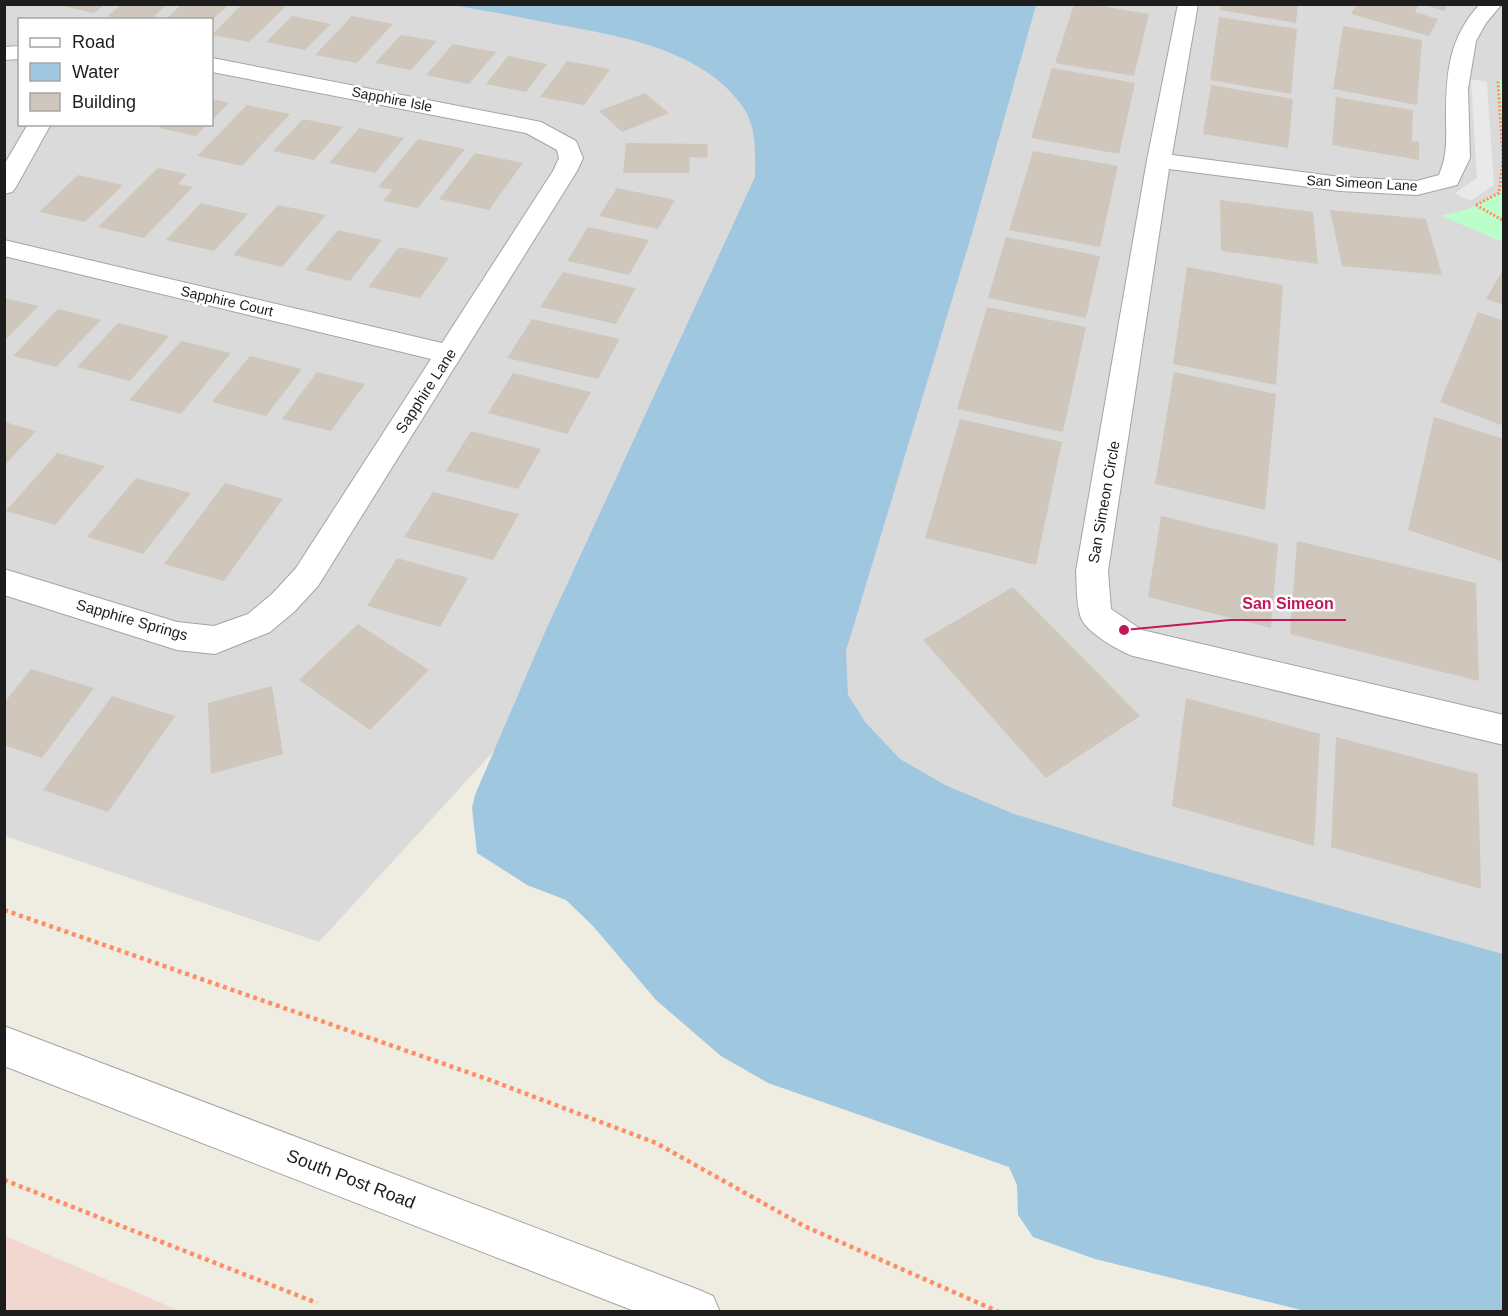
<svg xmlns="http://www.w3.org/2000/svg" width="1508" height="1316" font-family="Arial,sans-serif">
<rect width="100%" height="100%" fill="#efede2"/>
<path fill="#dbdada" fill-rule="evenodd" d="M 5,5 L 496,5 L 681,43 L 786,145 L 536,705 L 319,942 L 5,836 ZM 20,20 L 212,20 L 212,124 L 20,124 Z
M 956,5 L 1503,5 L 1503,1114 L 738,801 Z"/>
<path fill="#f2d7d0" d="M 5,1236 L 180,1311 L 5,1311 Z"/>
<path fill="#bbfdcb" d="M 1498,80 L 1504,81 L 1503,242 L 1441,216 L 1469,209 L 1499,192 L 1503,160 Z"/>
<path fill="#e9e9e9" d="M 1471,79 L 1487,82 L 1494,185 L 1470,201 L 1455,193 L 1477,178 Z"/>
<path fill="#9fc7e0" d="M 452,5 L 1036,5 L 973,230 L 846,651 L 848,695 L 866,723 L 900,759 L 945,785 L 1014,814 L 1142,853 L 1503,954 L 1503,1311 L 1305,1311 L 1095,1259 L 1033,1237 L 1018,1215 L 1017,1185 L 1009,1167 L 768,1083 L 721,1056 L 656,1000 L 593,926 L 566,900 L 527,885 L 477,853 L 472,808 L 475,795 L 545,632 L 755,177 C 755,154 757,127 743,107 C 703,49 619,36 555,24 C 521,17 486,11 452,5 Z"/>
<path fill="#cfc7bb" d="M 54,4 L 105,4 L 94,13 Z
M 122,4 L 168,4 L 150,20 L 127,20 L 108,16 Z
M 182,4 L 225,4 L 228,5 L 212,20 L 165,20 Z
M 242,4 L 288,4 L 249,42 L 212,35 Z
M 1074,4 L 1090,4 L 1149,14 L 1134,76 L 1055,63 Z
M 1221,4 L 1298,4 L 1296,23 L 1220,10 Z
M 1357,4 L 1419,4 L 1415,12 L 1438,19 L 1429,36 L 1351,14 Z
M 1422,4 L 1448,4 L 1444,11 Z
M 292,16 L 331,24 L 305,50 L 266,42 Z
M 352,16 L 393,24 L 357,63 L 315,55 Z
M 1219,17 L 1297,29 L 1291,94 L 1210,80 Z
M 1343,26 L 1422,40 L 1417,105 L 1333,89 Z
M 401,35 L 437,41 L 411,70 L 375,63 Z
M 453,44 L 496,52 L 469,84 L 426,75 Z
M 508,56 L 547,64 L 526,92 L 486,84 Z
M 567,61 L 610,69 L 584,105 L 540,97 Z
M 1052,68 L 1135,83 L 1119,154 L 1031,138 Z
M 1211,85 L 1293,99 L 1288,148 L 1203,134 Z
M 645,93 L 669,113 L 622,132 L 599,111 Z
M 1336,97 L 1413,110 L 1412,141 L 1419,142 L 1419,160 L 1332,145 Z
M 212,99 L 229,103 L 212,120 Z
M 247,105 L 290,114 L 242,166 L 197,156 Z
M 303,119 L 343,127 L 314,160 L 273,151 Z
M 163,124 L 207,124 L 196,136 L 159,128 Z
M 359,128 L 404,138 L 375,173 L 329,163 Z
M 418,139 L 465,149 L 418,208 L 383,201 L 392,190 L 378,187 Z
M 626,143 L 708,144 L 707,158 L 690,157 L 689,173 L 623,173 Z
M 1033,151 L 1118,166 L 1100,247 L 1009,230 Z
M 475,153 L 523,163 L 489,210 L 439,199 Z
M 158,168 L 187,174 L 178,184 L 193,187 L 144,238 L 98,227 Z
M 78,175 L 123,185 L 85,222 L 39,212 Z
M 617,188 L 675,200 L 658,229 L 599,216 Z
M 1220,200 L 1313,212 L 1318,264 L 1221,251 Z
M 201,203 L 248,214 L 214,251 L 166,240 Z
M 278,205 L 326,215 L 282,267 L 233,255 Z
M 1330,210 L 1426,219 L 1442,275 L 1342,266 Z
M 588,227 L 649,240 L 629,275 L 567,261 Z
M 338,230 L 382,240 L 350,281 L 305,270 Z
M 1006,237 L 1100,256 L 1086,318 L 988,298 Z
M 399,247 L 449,258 L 420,298 L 368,287 Z
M 1187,267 L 1283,285 L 1276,385 L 1173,364 Z
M 1504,268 L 1504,305 L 1486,299 Z
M 563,272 L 636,288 L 616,324 L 540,307 Z
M 4,298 L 39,306 L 4,341 Z
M 987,307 L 1086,327 L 1063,432 L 957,409 Z
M 58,309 L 101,320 L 56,367 L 13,356 Z
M 1478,312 L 1504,321 L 1504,426 L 1440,402 Z
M 532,319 L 620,339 L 598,379 L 507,358 Z
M 118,323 L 169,336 L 130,381 L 77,367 Z
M 181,341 L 231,353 L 181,414 L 129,400 Z
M 250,356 L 302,369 L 266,416 L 212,402 Z
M 317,372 L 365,384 L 331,431 L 282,419 Z
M 1174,372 L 1276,394 L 1265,510 L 1155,484 Z
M 513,373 L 591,392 L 567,434 L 488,413 Z
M 1434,417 L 1504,439 L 1504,562 L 1408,530 Z
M 960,419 L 1062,442 L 1036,565 L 925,538 Z
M 5,422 L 36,431 L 5,465 Z
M 471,431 L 541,449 L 518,489 L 446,471 Z
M 57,453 L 105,466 L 55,525 L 6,511 Z
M 136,478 L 191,493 L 143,554 L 87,537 Z
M 225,483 L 283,499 L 224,581 L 164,564 Z
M 433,492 L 519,514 L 493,560 L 404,537 Z
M 1161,516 L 1278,544 L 1271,628 L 1148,597 Z
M 1297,541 L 1476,583 L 1479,681 L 1290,634 Z
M 397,558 L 468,578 L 440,627 L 367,606 Z
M 1013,587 L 1140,716 L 1046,778 L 923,640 Z
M 358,624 L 429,670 L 370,730 L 299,680 Z
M 31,669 L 94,688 L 42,758 L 4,745 L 4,703 Z
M 272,686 L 283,754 L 211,774 L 208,703 Z
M 112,696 L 175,716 L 108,812 L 43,790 Z
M 1186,698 L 1320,734 L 1314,846 L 1172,806 Z
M 1336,737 L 1478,774 L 1481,889 L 1331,847 Z"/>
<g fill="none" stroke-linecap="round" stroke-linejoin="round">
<g stroke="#a4a4a4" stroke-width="2">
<path id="minor" d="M 1178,4 L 1198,4 L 1172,155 L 1340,177 L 1417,181 L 1439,175 C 1448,153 1446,139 1446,116 C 1446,73 1449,37 1480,4 L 1502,4 L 1486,23 L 1476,41 L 1468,89 L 1470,158 L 1457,185 L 1417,195 L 1340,191 L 1169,169 L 1108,571 L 1111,609 L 1142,630 L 1504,715 L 1504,745 L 1133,656 C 1119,651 1086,632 1081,618 C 1076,604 1077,585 1076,571 L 1147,160 Z
M 20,46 L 20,59 L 4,60 L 4,47 Z
M 212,58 L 541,122 L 576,141 L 583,158 L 577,171 L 318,586 L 294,612 L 270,632 L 215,654 L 177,650 L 4,595 L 4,569 L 177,622 L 214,626 L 248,614 L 272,594 L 296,568 L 431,359 L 4,256 L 4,240 L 442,343 L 553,171 L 559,158 L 557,150 L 526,133 L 212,72 Z
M 28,124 L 51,124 L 16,187 L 12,192 L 4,194 L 4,165 Z"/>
</g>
<g stroke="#a4a4a4" stroke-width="2">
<path id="tertiary" d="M 4,1026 L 697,1289 L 713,1296 L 720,1312 L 637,1312 L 4,1066 Z"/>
</g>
<path stroke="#ff8d63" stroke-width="3" stroke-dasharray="2 2" stroke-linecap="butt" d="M 1476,205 L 1499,193 L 1503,160 L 1498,80
M 1476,205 L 1504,221"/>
<path stroke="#ff8d63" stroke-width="4.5" stroke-dasharray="4 4" stroke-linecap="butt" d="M 4,910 L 487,1079 L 656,1143 L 804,1226 L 999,1312
M 4,1180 L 317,1303"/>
<use href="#minor" fill="#fff" fill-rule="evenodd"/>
<use href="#tertiary" fill="#fff" fill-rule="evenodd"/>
</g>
<g text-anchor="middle" stroke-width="5" stroke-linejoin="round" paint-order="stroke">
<g font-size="14" fill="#1d1d1d" stroke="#fff">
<text transform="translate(392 99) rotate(11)" y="5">Sapphire Isle</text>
<text transform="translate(1362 183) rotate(3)" y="5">San Simeon Lane</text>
<text transform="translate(227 301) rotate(13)" y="5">Sapphire Court</text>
</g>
<g font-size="15" fill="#1d1d1d" stroke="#fff">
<text transform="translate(426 391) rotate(-57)" y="5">Sapphire Lane</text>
<text transform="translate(1104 502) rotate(-80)" y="5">San Simeon Circle</text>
<text transform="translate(132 620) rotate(16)" y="5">Sapphire Springs</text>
</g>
<g font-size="18" fill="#1d1d1d" stroke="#fff">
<text transform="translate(351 1179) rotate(21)" y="6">South Post Road</text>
</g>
</g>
<path fill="none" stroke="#c2185b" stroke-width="2" d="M1124 630L1230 620H1346"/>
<circle fill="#c2185b" stroke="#fff" stroke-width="2" cx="1124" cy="630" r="6"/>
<g font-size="16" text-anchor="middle" font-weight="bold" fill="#c2185b" stroke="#fff" stroke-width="5" stroke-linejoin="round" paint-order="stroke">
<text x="1288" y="609">San Simeon</text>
</g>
<rect width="1508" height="1316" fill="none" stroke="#1d1d1d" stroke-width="12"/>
<rect x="18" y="18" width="195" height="108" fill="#ffffff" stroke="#a5a5a5" stroke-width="1.5"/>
<rect x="30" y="38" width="30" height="9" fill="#ffffff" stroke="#a5a5a5" stroke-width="1.5"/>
<text x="72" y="48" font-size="18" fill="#1d1d1d">Road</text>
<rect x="30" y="63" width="30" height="18" fill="#9fc7e0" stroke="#a5a5a5" stroke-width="1.5"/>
<text x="72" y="78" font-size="18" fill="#1d1d1d">Water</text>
<rect x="30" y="93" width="30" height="18" fill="#cfc7bb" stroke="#a5a5a5" stroke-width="1.5"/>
<text x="72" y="108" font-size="18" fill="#1d1d1d">Building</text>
</svg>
